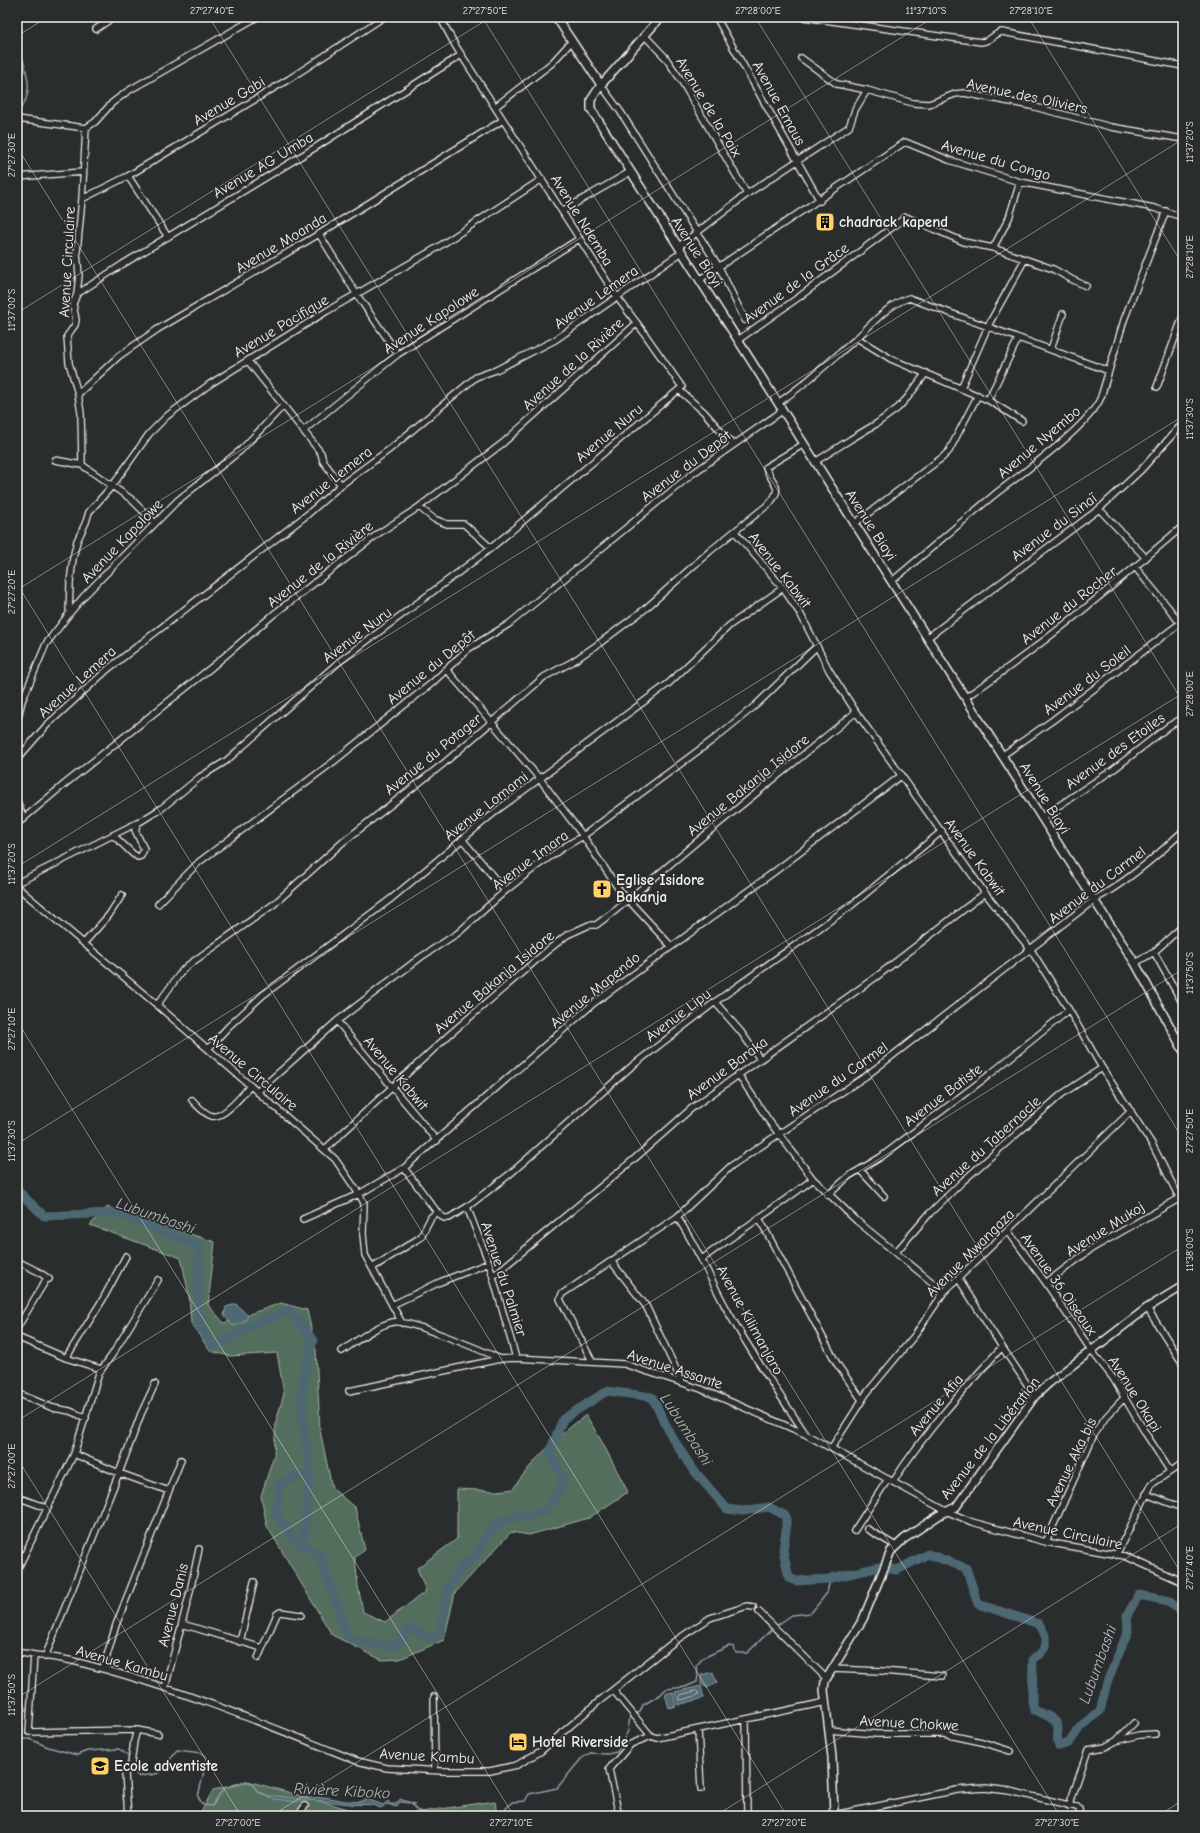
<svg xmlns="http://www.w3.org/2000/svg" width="1200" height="1833" font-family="'Comic Neue',sans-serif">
<rect width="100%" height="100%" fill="#2a2d2e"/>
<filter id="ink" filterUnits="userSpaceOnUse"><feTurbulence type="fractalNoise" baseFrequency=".025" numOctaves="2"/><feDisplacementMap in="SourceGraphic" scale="8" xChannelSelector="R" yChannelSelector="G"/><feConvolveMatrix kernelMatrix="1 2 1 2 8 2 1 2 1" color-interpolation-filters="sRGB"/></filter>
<g filter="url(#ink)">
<path fill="#536e5d" stroke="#a4b0a2" d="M 107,1207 L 215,1242 L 208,1305 L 224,1323 L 281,1303 L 307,1310 L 316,1350 L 320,1430 L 332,1488 L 355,1508 L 365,1550 L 355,1557 L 358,1586 L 363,1612 L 385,1622 L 426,1591 L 417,1568 L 457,1539 L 457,1489 L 498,1491 L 513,1489 C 533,1459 558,1436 586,1415 L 602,1442 L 628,1492 L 589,1518 L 529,1535 L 511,1532 L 455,1593 L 444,1640 L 400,1659 L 382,1660 L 332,1635 L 267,1526 L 261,1496 L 274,1455 L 276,1421 L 284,1394 L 277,1353 L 230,1356 L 210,1351 L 191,1323 L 189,1295 L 181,1258 L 90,1225 Z
M 251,1782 L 374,1816 L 199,1816 L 213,1790 Z
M 495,1801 L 497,1816 L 393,1816 Z"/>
<path fill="#4e6873" stroke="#909fa2" d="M 236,1304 L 248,1316 L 244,1322 L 233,1326 L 224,1315 L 226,1307 Z
M 713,1672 L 717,1683 L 707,1688 L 701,1684 L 701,1675 Z
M 701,1686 L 704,1698 L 678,1705 L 675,1692 Z
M 673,1692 L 676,1706 L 669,1708 L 665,1694 Z
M 271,1796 L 277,1796 L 298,1799 L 324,1797 L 346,1801 L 360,1802 L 367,1799 L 383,1805 L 388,1801 L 390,1804 L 396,1804 L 400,1799 L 415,1804 L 400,1802 L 396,1807 L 387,1804 L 381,1808 C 367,1802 363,1806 350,1804 C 333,1802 317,1800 299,1800 L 298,1802 L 268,1798 Z"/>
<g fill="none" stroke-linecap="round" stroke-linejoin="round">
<path stroke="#b2bab9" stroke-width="1" d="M 697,1691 L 699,1693 L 698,1695 L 682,1700 L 679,1699 L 681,1695 Z"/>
<path stroke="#909fa2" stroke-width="1.5" d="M 17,40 C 23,64 39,92 17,112
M 776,1626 L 792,1615 L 811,1613 L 827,1593 L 830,1579
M 17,1739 L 30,1739 L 48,1747 L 77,1755 L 87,1751 L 119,1749 L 129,1756 L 129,1761
M 131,1768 L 139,1777 C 145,1774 153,1776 158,1773 C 167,1769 170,1757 177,1750 L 202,1753 L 207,1758 L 198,1797 L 203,1805 L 212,1806 L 224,1788 L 246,1781 L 251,1782 L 258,1792 L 271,1797
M 411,1803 L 416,1810 L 430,1815 L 485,1810 L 496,1814 L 503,1812 L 512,1802 L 525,1801 L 529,1794 L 557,1788 L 581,1759 L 590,1753 L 608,1754 L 617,1752 L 628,1731 L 630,1717 L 640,1712 L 643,1705 L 660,1695 L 666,1689 L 685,1687 L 697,1682 L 698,1675 L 696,1666 L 703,1658 L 729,1646 L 734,1647 L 736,1653 L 747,1653 L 773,1628"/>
<path stroke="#4e6873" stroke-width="9" d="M 17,1190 L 44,1216 L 115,1213 L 199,1246 L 198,1322 L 213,1347 L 253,1325 L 289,1310 L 313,1340 C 307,1361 301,1384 302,1407 C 303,1427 308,1449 310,1471 L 280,1484 L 276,1514 L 296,1541 L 319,1554 L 347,1635 L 352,1639 L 392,1647 L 399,1643 L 410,1628 C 423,1633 429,1646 441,1630 L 448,1588 L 458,1575 L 462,1565 L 472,1559 L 483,1543 L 488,1533 L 501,1521 L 545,1511 L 564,1483 L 550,1451 L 563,1419 L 607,1391 L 652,1397 L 672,1437 L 691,1467 L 727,1509 L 742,1511 L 769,1507 L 786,1516 L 786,1531 L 783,1550 L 789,1578 L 796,1581 L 830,1579 L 831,1578 L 880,1567 L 897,1570 L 928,1554 L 966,1568 L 978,1604 L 1039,1624 C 1049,1639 1050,1648 1033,1659 L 1032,1700 L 1034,1710 C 1041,1713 1057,1718 1058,1727 C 1058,1734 1056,1738 1059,1746 L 1069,1743 L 1081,1726 L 1100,1711 L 1107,1683 L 1128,1631 L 1127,1615 L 1139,1595 L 1169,1601 L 1183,1614
M 303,1545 L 310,1471"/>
<g stroke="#f4f1e8" stroke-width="8">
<path id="minor" d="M 716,17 L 820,201
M 803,17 L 981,42 C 990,42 994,33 1002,32 L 1183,66
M 96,29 L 114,17
M 645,36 L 665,57 L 681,80 L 747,194
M 801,58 L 837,84 L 867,90 L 913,103 L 929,104 L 955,94 L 964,93 L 1031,106 L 1111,127 L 1183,139
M 601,85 L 620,111 L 719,267 L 745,320
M 495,107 L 552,63 L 572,41
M 17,119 L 86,128 L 95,122 L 112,103 L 128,91 L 257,17
M 128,176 L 168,237
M 17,177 L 83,172
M 82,199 L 128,176 L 289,79 L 384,17
M 562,211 L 630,172
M 319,234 L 357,295 L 398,354
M 678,247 L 747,194 L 849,127 L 855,110 L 867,90
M 993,248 L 1009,218 L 1020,182
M 699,280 L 905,142 L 949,160 L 1020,182 L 1154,208 L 1183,217
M 77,294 L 123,264 L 316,147 L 461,55
M 857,338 L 891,359 L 988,400 L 1022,421
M 738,340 L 799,297 L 906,217 L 964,242 L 993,248 L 1053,269 L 1071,279 L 1086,286
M 1051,349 L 1063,314
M 248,361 L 321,453 L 323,461 L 341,485
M 1157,387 L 1183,316
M 961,388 L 989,324 L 1025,259
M 679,390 L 704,412 L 733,445
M 78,394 L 119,356 L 158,329 L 319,234 L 503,120
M 988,400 L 1018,339
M 778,403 C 806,384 830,361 856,339 C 871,325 888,304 909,298 L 1109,371
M 303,431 L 398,354 L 579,239
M 55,460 L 82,465 L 131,499 L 155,523
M 815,462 L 851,439 L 876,424 L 898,408 L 908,397 L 926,373
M 82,465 L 81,413 L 78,394 L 69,363 L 67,336 L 75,325 L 76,320 L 73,304 L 77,294 L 79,275 L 77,252 L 82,199 L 86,128
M 419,507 L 434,519 L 447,524 L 464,524 L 491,548
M 1099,509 L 1146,558
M 854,524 L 943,457 L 949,451 L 978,395
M 735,532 L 783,588 L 801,615 L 829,670 L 856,712 L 985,893 L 1031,950 L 1069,1010 L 1102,1068 L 1152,1144 L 1183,1205
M 1135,567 L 1167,606 L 1183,627
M 892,581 C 926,553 960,523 994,495 C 1022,473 1089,427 1101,397 L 1124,320 L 1166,211
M 69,614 L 70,583 L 73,558 L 77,541 L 86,522 L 89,512 L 113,485 L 149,434 L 167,416 L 210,384 L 327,311 L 435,249 L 542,179
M 927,638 L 1099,509 L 1141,470 L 1183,423
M 447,670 L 540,779 L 583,836 L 620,891 L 671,946
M 966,697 C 1042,646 1113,586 1183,526
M 17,721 L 22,701 L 46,644 L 69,614 L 84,596 L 177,501 L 241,450 L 283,406
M 17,739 L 17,763
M 1003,755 L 1053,720 L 1183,621
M 18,758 L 47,725 L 108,669 L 308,514 L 341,485 L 390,449 L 476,377 L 496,370 L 555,340 L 682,252
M 17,801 L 24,819
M 1042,817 L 1114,769 L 1169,726 L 1183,718
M 17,824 L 61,787 L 212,667 L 274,614 L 379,533 L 419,507 L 503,443 L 637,323
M 113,835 L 133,854 L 138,857 L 141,856 L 144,849 L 135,830 L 138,823 L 162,808 L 200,777 L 226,761 L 340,661 L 491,548 L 682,387 L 642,330 L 617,297 L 455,45 L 440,17
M 462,839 L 505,891
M 17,883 L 137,823
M 17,887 L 157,1005 L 335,1159 L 359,1194 L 364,1203 L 363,1234 L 365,1255 L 402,1323
M 158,904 L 199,862 L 333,762 L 432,683 L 468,649 L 509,624 L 692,474 L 782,411
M 84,943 L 109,915 L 122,895
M 1154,952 L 1183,1004
M 1135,963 L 1154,952 L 1183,926
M 715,1002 L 741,1032 L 760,1059
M 157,1005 L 182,971 L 187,966 L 274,904 L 343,842 L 443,764 L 544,677 L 572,662 L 597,645 L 645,609 L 710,551 L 770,503 C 785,485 770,483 766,467 L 804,444
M 337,1021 L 437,1141
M 1177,1038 L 1183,1034
M 208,1049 L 228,1027 L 263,995 L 392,898 L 500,808 L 669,683 L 730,625 L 783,588
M 738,1074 L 769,1121 L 813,1179 L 857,1221 L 944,1292
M 257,1092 L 337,1021 L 421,957 L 458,933 L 505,891 L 534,868 L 564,847 L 583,836 L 714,739 L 756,705 L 816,647
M 192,1100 C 197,1105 204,1114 212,1116 C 224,1119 243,1094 250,1086
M 325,1149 L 449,1035 L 548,950 L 567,935 L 589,925 L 596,925 L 616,910 L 706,834 L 856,712
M 404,1168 L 437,1212 L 444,1218 L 449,1218 L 467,1207 L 510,1174 L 632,1066 L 715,1002 L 852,905 L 942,831
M 860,1170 L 884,1196
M 828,1195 L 849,1176 L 881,1157 L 989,1075 L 1069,1010
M 467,1207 L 489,1263 L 516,1358
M 677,1217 C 696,1245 709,1276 725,1306 C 749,1350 777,1391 805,1433
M 759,1218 L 837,1364 L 862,1400
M 303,1219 L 359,1194 L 404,1168 L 594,1003 L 774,872 L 902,775
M 1008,1231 L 1046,1283 L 1091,1350 L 1113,1378 L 1146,1434 L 1170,1471
M 896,1252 L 930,1213 L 963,1181 L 1062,1094 L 1102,1068
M 702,1259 C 739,1231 777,1207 813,1179
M 17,1261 L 39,1272 L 49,1279
M 611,1261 L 646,1306 L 682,1382
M 372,1268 L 421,1237 L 431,1217 L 437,1212
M 493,1276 L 633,1160 L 692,1108 L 876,977 L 985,893
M 958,1278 L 1002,1347 L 1035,1396
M 1046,1283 L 1091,1249 L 1180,1198
M 392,1305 L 440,1282 L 489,1263
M 1147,1308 L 1183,1364
M 17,1328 L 47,1278
M 17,1337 L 66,1358 L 101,1369
M 342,1351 C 357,1341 375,1326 393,1322 C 407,1319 484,1351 500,1359
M 66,1358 L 103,1299 L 126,1256
M 592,1361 L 560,1299 L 562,1294 L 677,1217 L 731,1166 L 866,1076 L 1094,900 C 1128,881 1155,858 1183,831
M 349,1391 L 500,1359 L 516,1358 L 624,1364 L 701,1389 L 805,1434 L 946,1511 L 972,1522 L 1046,1542 L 1125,1556 L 1183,1582
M 17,1393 L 53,1408 L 70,1411 L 86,1418
M 832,1447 L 866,1394 L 915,1335 L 944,1292 L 1131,1111
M 74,1454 L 119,1473 L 169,1491
M 893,1482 C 924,1433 963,1390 1002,1347
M 1146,1494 L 1183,1508
M 17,1497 L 47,1508
M 867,1529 L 896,1546
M 854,1531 L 888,1479
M 1046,1542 L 1095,1432 L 1106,1417 L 1125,1397
M 1116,1555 L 1152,1484 L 1183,1463
M 17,1570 L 74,1454 L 99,1373 L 112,1355 L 158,1280
M 759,1612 L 826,1678
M 182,1624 L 262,1648
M 240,1642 L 254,1582
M 17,1652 C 37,1656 57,1657 77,1662 C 173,1686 265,1724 357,1761 L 387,1768 L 442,1771 L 490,1771 L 517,1765 L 541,1751 L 598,1702 L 675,1641 L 710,1618 L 747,1606 L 753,1607
M 34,1655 L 29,1732 L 137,1730 L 158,1734
M 45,1657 L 119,1473 L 141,1414 L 155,1384
M 258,1658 L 277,1614 L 280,1612 L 301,1615
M 103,1669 L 116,1625 L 181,1460
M 832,1669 L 882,1671 L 942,1676
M 165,1688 L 189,1596 L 199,1549
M 613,1690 L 651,1736 L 657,1738 L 826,1702
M 434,1697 L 435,1770
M 746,1720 L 747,1816
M 698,1730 L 701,1789
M 829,1730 L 876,1734 L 944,1734 L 982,1742 L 1010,1751
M 1116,1741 L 1134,1723
M 1069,1806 L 1088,1750 L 1105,1747 L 1116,1741 L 1139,1735 L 1155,1734
M 834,1815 L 957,1790 L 985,1788 L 1010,1791 L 1077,1807 L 1079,1809 L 1080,1816
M 128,1816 L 125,1773 L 127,1769 L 131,1764 L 134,1741 L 137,1730
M 298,1816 L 305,1806
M 619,1816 L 609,1769 L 631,1744 L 651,1736"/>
</g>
<g stroke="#f4f1e8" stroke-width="10">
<path id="tertiary" d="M 556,17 L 601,85
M 661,17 L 601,85 L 591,100 L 591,109 L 1094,900 L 1135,963 L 1183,1050
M 834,1816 L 832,1757 L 824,1690 L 825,1681 L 863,1619 L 891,1551 L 904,1539 L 941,1514 L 956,1507 L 1035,1396 L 1049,1383 L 1147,1308 L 1183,1286"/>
</g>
<use href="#minor" stroke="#2a2d2e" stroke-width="5.5"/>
<use href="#tertiary" stroke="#2a2d2e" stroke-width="7"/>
</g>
</g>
<path fill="none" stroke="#f4f1e8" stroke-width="1" stroke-opacity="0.45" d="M 209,17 L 1183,1576M 482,17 L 1183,1139M 755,17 L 1183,702M 1028,17 L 1183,265M 17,36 L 48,17M 17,147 L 1060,1816M 17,313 L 491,17M 17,584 L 787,1816M 17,590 L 934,17M 17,867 L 1183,139M 17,1021 L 514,1816M 17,1144 L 1183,416M 17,1421 L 1183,693M 17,1458 L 241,1816M 17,1698 L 1183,969M 271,1816 L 1183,1246M 715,1816 L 1183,1523M 1158,1816 L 1183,1800"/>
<defs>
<g id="building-square" transform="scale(1)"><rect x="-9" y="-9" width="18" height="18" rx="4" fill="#ffd166" stroke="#2a2d2e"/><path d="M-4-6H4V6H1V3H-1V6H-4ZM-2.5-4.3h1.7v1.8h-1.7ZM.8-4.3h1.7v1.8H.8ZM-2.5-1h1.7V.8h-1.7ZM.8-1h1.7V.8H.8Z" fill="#111"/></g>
<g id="church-square" transform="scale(1)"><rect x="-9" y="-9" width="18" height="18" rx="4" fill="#ffd166" stroke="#2a2d2e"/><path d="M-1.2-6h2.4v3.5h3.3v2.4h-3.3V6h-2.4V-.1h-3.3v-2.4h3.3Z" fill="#111"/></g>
<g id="hotel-square" transform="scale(1)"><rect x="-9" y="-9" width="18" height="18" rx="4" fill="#ffd166" stroke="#2a2d2e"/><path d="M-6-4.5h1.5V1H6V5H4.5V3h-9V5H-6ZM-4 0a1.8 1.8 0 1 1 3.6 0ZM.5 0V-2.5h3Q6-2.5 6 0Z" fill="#111"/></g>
<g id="school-square" transform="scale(1)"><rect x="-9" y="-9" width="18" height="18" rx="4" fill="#ffd166" stroke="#2a2d2e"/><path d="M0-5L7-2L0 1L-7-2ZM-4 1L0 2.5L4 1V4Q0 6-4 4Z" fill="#111"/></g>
</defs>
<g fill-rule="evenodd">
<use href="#building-square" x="825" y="222"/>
<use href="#church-square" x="602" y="889"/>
<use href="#hotel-square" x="518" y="1742"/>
<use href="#school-square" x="100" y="1766"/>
</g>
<g text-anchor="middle" stroke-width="3.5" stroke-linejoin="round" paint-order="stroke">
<g font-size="15" fill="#f4f1e8" stroke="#2a2d2e">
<text transform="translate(1027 96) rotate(12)" y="5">Avenue des Oliviers</text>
<text transform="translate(229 101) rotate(-31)" y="5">Avenue Gabi</text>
<text transform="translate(779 103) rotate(61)" y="5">Avenue Emaus</text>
<text transform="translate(709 107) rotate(59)" y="5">Avenue de la Paix</text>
<text transform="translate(996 160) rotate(16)" y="5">Avenue du Congo</text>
<text transform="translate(263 165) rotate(-31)" y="5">Avenue AG Umba</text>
<text transform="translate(582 220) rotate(58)" y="5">Avenue Ndemba</text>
<text transform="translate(281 243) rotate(-31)" y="5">Avenue Moanda</text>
<text transform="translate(697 252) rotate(57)" y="5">Avenue Biayi</text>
<text transform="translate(67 262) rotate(-87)" y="5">Avenue Circulaire</text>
<text transform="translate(796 283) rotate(-36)" y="5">Avenue de la Grâce</text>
<text transform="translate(596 297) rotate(-35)" y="5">Avenue Lemera</text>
<text transform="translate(431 320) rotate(-33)" y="5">Avenue Kapolowe</text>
<text transform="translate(281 326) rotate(-31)" y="5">Avenue Pacifique</text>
<text transform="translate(573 364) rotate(-42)" y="5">Avenue de la Rivière</text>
<text transform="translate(609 433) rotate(-40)" y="5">Avenue Nuru</text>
<text transform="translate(1039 442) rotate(-40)" y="5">Avenue Nyembo</text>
<text transform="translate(686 466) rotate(-37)" y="5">Avenue du Depôt</text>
<text transform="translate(331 480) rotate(-38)" y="5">Avenue Lemera</text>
<text transform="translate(871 525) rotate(57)" y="5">Avenue Biayi</text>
<text transform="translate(1054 527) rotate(-37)" y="5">Avenue du Sinaï</text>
<text transform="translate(122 541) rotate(-46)" y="5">Avenue Kapolowe</text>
<text transform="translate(320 564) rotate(-38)" y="5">Avenue de la Rivière</text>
<text transform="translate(780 570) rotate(52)" y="5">Avenue Kabwit</text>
<text transform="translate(1069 605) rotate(-38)" y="5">Avenue du Rocher</text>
<text transform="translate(357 635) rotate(-37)" y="5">Avenue Nuru</text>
<text transform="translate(431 667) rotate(-39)" y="5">Avenue du Depôt</text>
<text transform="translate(1087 680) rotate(-37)" y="5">Avenue du Soleil</text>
<text transform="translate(77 682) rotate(-42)" y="5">Avenue Lemera</text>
<text transform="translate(1115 751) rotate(-36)" y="5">Avenue des Etoiles</text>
<text transform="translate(433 754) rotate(-39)" y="5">Avenue du Potager</text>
<text transform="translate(748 785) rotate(-39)" y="5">Avenue Bakanja Isidore</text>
<text transform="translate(1045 798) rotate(58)" y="5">Avenue Biayi</text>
<text transform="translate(486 806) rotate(-38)" y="5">Avenue Lomami</text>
<text transform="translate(975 857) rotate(54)" y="5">Avenue Kabwit</text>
<text transform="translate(530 860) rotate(-36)" y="5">Avenue Imara</text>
<text transform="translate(1097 885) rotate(-37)" y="5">Avenue du Carmel</text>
<text transform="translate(494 982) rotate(-40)" y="5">Avenue Bakanja Isidore</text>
<text transform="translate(595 990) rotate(-39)" y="5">Avenue Mapendo</text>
<text transform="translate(678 1015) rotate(-37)" y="5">Avenue Lipu</text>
<text transform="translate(727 1068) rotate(-36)" y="5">Avenue Baraka</text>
<text transform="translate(253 1072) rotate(40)" y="5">Avenue Circulaire</text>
<text transform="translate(396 1073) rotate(50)" y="5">Avenue Kabwit</text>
<text transform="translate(838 1079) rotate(-35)" y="5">Avenue du Carmel</text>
<text transform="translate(943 1095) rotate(-37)" y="5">Avenue Batiste</text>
<text transform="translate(986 1146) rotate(-42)" y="5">Avenue du Tabernacle</text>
<text transform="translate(1105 1229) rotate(-32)" y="5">Avenue Mukoj</text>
<text transform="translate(970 1253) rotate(-45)" y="5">Avenue Mwangaza</text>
<text transform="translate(504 1279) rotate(72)" y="5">Avenue du Palmier</text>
<text transform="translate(1059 1284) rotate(55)" y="5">Avenue 36 Oiseaux</text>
<text transform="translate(750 1320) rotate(61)" y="5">Avenue Kilimanjaro</text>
<text transform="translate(675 1369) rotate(18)" y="5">Avenue Assante</text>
<text transform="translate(1135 1394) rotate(58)" y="5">Avenue Okapi</text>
<text transform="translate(936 1405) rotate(-50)" y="5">Avenue Afia</text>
<text transform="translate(990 1438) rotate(-52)" y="5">Avenue de la Libération</text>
<text transform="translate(1071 1462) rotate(-64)" y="5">Avenue Aka bis</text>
<text transform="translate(1068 1533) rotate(12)" y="5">Avenue Circulaire</text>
<text transform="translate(173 1605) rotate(-76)" y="5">Avenue Danis</text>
<text transform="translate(122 1663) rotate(16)" y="5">Avenue Kambu</text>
<text transform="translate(909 1723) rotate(3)" y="5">Avenue Chokwe</text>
<text transform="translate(427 1756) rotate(3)" y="5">Avenue Kambu</text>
</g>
<g font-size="15" font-weight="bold" fill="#f4f1e8" stroke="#2a2d2e" text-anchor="start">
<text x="839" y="227">chadrack kapend</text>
<text x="616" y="885">Eglise Isidore<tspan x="616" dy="17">Bakanja</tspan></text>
<text x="532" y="1747">Hotel Riverside</text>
<text x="114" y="1771">Ecole adventiste</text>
</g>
<g font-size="16" font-style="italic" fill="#b2bab9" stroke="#2a2d2e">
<text transform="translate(156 1215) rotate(19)" y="6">Lubumbashi</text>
<text transform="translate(687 1429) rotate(57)" y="6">Lubumbashi</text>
<text transform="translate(1097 1664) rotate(-70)" y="6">Lubumbashi</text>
<text transform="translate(342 1790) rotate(3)" y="6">Rivière Kiboko</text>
</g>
</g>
<rect width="1200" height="1833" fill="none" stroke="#2a2d2e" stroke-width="44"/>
<rect x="22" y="22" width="1156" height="1789" fill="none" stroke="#f4f1e8" stroke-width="1.5"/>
<g font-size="10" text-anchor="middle" fill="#f4f1e8">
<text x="212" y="14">27°27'40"E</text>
<text x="485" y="14">27°27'50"E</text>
<text x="758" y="14">27°28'00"E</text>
<text x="926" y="14">11°37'10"S</text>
<text x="1031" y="14">27°28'10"E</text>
<text transform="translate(1189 142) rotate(-90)" y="4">11°37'20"S</text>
<text transform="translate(11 155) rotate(-90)" y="4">27°27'30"E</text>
<text transform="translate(1189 257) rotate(-90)" y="4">27°28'10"E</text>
<text transform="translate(11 310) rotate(-90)" y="4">11°37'00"S</text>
<text transform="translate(1189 419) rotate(-90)" y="4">11°37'30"S</text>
<text transform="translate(11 592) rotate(-90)" y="4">27°27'20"E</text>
<text transform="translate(1189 694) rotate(-90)" y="4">27°28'00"E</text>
<text transform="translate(11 864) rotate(-90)" y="4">11°37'20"S</text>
<text transform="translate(1189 973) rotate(-90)" y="4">11°37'50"S</text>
<text transform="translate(11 1029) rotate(-90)" y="4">27°27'10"E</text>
<text transform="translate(1189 1131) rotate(-90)" y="4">27°27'50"E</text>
<text transform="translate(11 1141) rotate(-90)" y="4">11°37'30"S</text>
<text transform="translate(1189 1250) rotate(-90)" y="4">11°38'00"S</text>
<text transform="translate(11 1466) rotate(-90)" y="4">27°27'00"E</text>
<text transform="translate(1189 1568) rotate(-90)" y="4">27°27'40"E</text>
<text transform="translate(11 1695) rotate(-90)" y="4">11°37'50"S</text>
<text x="238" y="1826">27°27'00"E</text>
<text x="511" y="1826">27°27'10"E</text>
<text x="784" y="1826">27°27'20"E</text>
<text x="1057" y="1826">27°27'30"E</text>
</g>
</svg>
